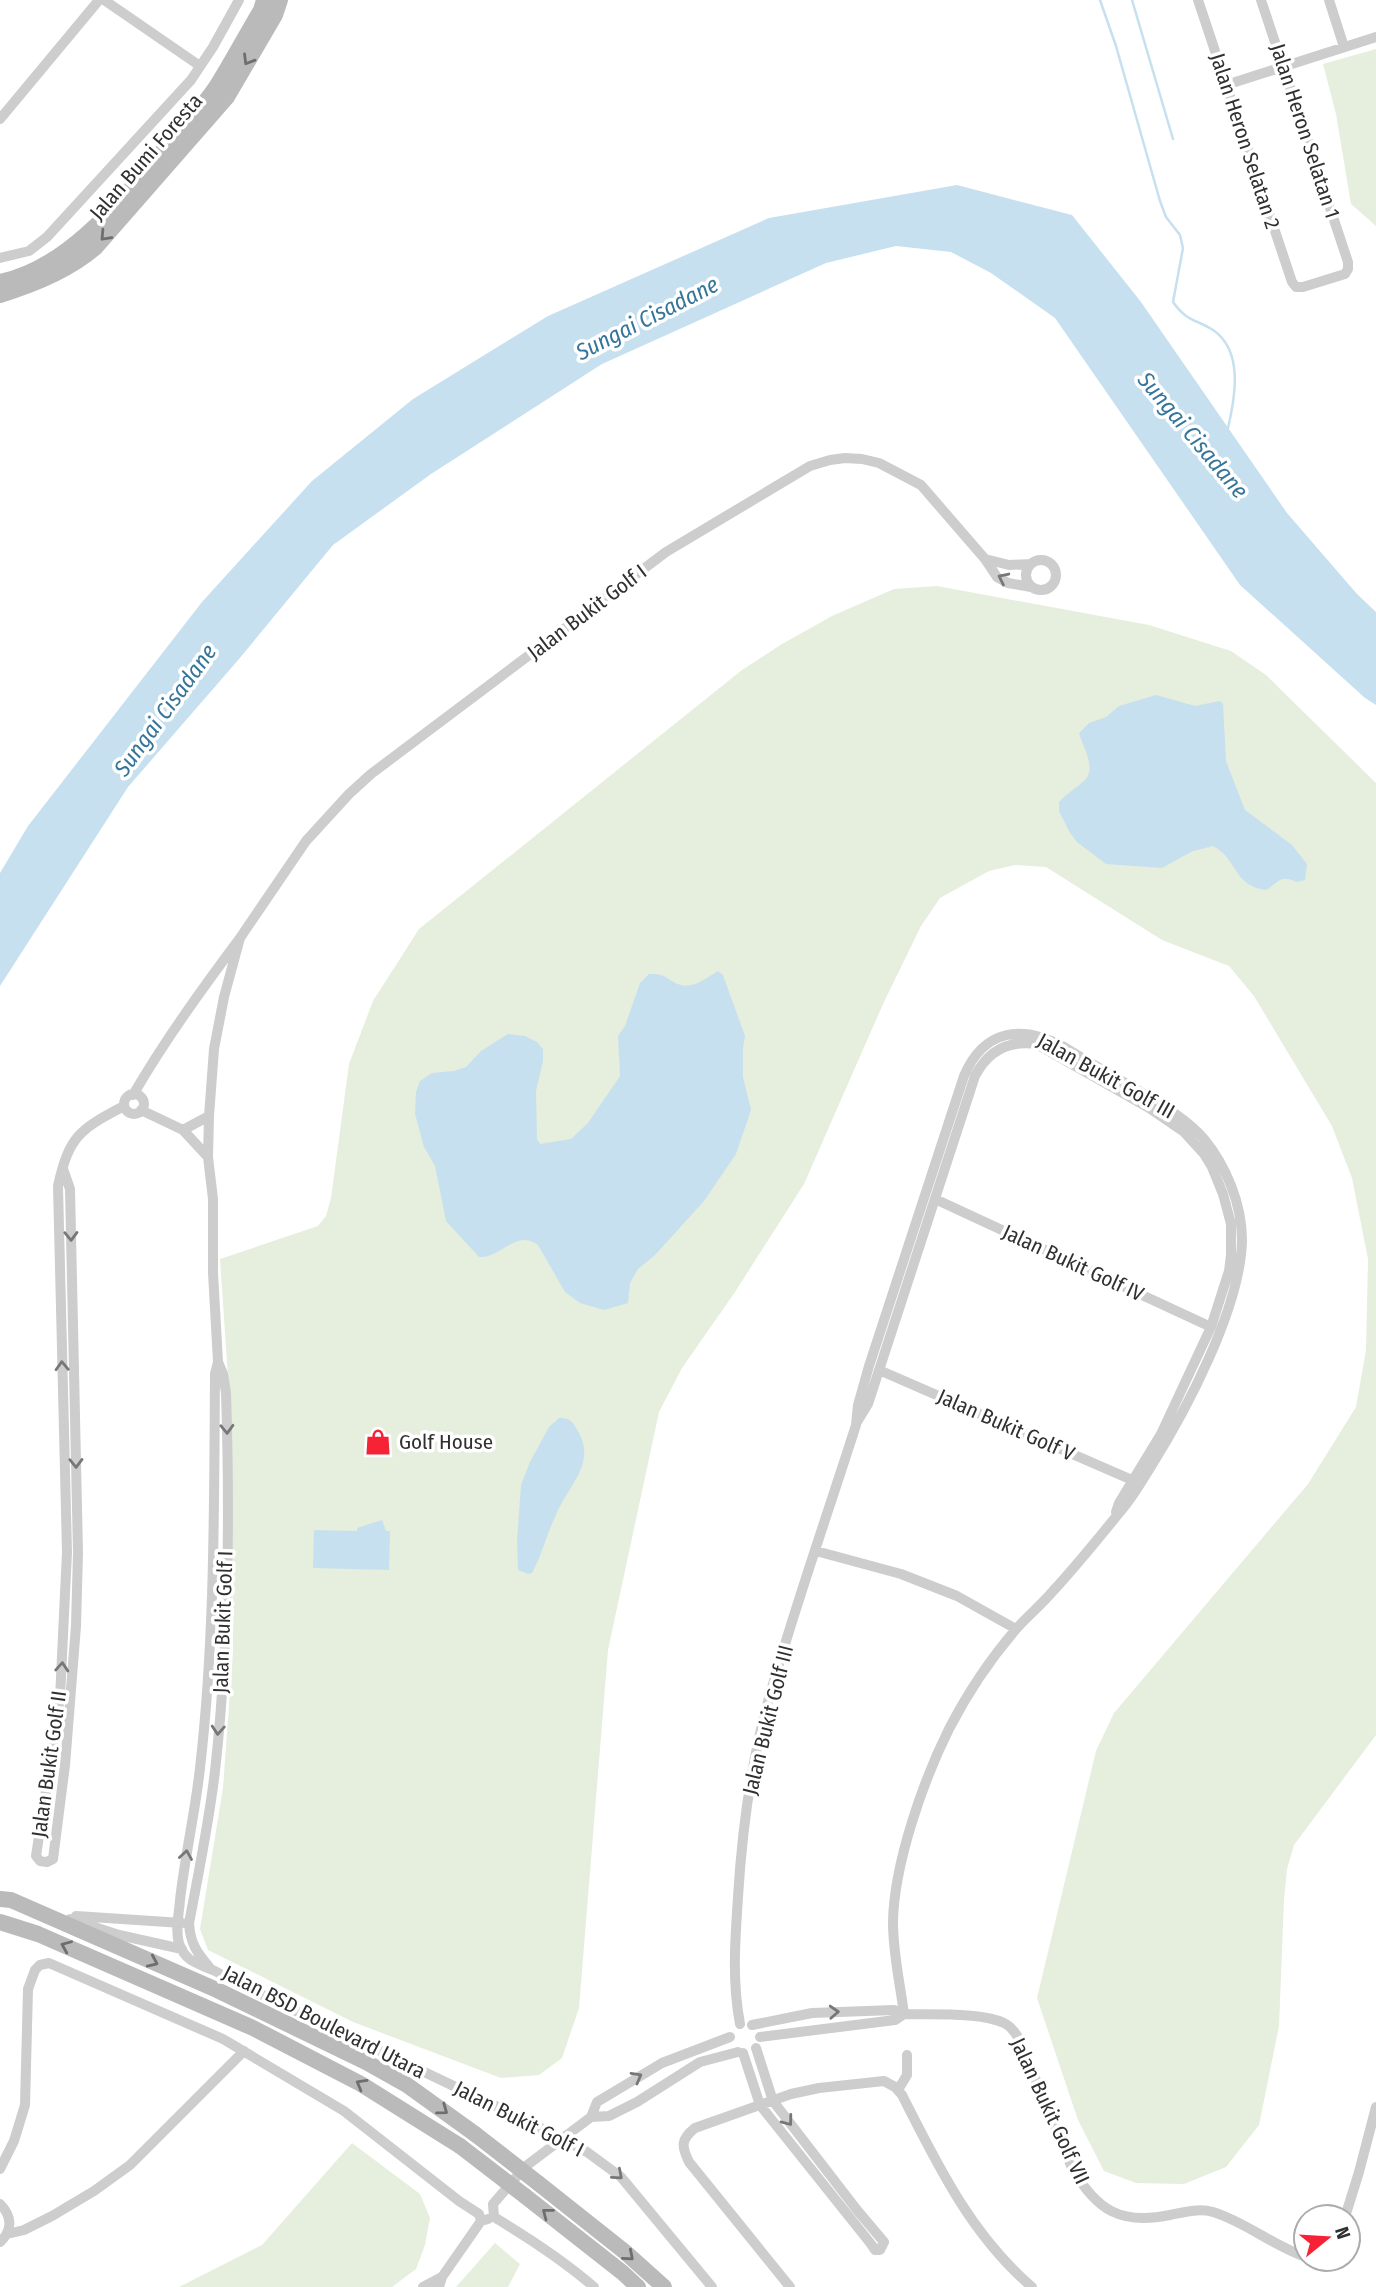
<svg xmlns="http://www.w3.org/2000/svg" width="1376" height="2287" font-family="'Fira Sans Condensed',sans-serif">
<rect width="100%" height="100%" fill="#fff"/>
<path fill="#e6eedd" d="M 1376,49 L 1376,226 L 1351,204 L 1336,114 L 1323,64 Z
M 937,586 L 1149,625 L 1231,651 L 1266,675 L 1376,783 L 1376,1735 L 1294,1845 L 1287,1869 L 1284,1899 L 1279,2026 L 1259,2125 L 1226,2167 L 1184,2184 L 1136,2183 L 1104,2171 L 1078,2120 L 1037,1998 L 1096,1751 L 1114,1713 L 1308,1484 L 1356,1407 L 1366,1350 L 1368,1259 L 1352,1178 L 1332,1126 L 1254,996 L 1229,966 L 1162,940 L 1046,867 L 1015,865 L 989,871 L 940,898 L 921,926 L 883,1004 L 804,1184 L 735,1292 L 682,1368 L 659,1412 L 608,1650 L 579,2008 L 562,2058 L 539,2075 L 501,2078 L 353,2022 L 208,1950 L 200,1929 L 223,1788 L 233,1651 L 231,1421 L 220,1259 L 318,1226 L 326,1216 L 331,1198 L 349,1064 L 373,1001 L 419,929 L 742,670 L 782,644 L 832,616 L 894,589 Z
M 352,2143 L 420,2194 L 430,2218 L 425,2245 L 416,2269 L 392,2287 L 179,2287 L 262,2245 Z
M 495,2243 L 520,2264 L 508,2287 L 456,2287 Z"/>
<path fill="#c7e0ef" d="M 957,185 L 1072,215 L 1141,302 L 1287,513 L 1357,594 L 1376,612 L 1376,705 L 1365,698 L 1240,585 L 1055,318 L 991,273 L 951,252 L 896,246 L 826,263 L 602,364 L 431,474 L 333,545 L 239,659 L 128,787 L 0,986 L 0,873 L 28,826 L 202,602 L 312,481 L 413,399 L 548,316 L 769,218 Z
M 1156,695 L 1195,706 L 1220,701 L 1223,704 L 1226,761 L 1245,810 L 1292,845 L 1307,864 L 1305,880 L 1296,882 C 1281,874 1278,883 1266,890 C 1233,886 1238,859 1213,846 L 1193,851 L 1162,868 L 1106,864 L 1077,842 L 1070,833 L 1059,811 L 1059,802 C 1067,793 1077,788 1085,780 C 1097,767 1082,746 1079,733 L 1089,723 L 1106,717 L 1119,706 Z
M 718,971 L 723,975 L 745,1036 L 743,1048 L 743,1077 L 751,1110 L 736,1154 L 704,1201 L 655,1255 L 638,1269 L 630,1283 L 628,1303 L 604,1310 L 580,1303 L 565,1292 L 538,1245 C 516,1228 501,1259 479,1257 L 446,1221 L 435,1166 L 424,1147 L 415,1114 L 416,1092 L 420,1081 L 432,1073 L 454,1071 L 466,1067 L 481,1051 L 508,1034 L 525,1036 L 537,1042 L 543,1049 L 543,1061 L 536,1091 L 537,1139 L 540,1144 L 571,1139 L 588,1123 L 620,1076 L 618,1036 L 625,1026 L 640,983 L 649,974 C 668,973 667,981 681,985 C 695,988 706,978 718,971 Z
M 559,1418 C 568,1418 572,1420 576,1428 C 599,1463 568,1484 555,1517 C 546,1536 542,1555 532,1573 L 528,1574 L 518,1570 L 517,1541 L 521,1485 L 530,1462 L 549,1427 Z
M 382,1520 L 386,1531 L 390,1531 L 389,1570 L 313,1568 L 314,1530 L 357,1531 L 357,1528 Z"/>
<g fill="none" stroke-linecap="round" stroke-linejoin="round">
<path stroke="#c7e0ef" stroke-width="2.5" d="M 1100,0 L 1116,46 L 1160,201 L 1166,217 L 1180,235 L 1183,248 L 1173,302 C 1187,322 1196,319 1213,330 C 1244,351 1235,398 1228,428
M 1132,0 L 1173,139"/>
<path stroke="#cdcdcd" stroke-width="10" d="M 104,0 L 200,66
M 1198,0 L 1292,282 L 1296,287 L 1303,287 L 1345,274 L 1348,269 L 1348,262 L 1261,0
M 1329,0 L 1344,47
M 1226,85 L 1376,37
M 0,119 L 99,0
M 0,258 L 29,251 L 47,237 L 191,80 L 213,47 L 239,0
M 985,559 L 1009,565 L 1031,564
M1026 575a15 15 0 1 1 30 0a15 15 0 1 1-30 0Z
M 240,938 L 306,841 L 349,794 L 371,774 L 666,552 L 810,466 L 830,460 L 845,458 L 862,459 L 879,463 L 921,485 L 985,559 L 997,577 L 1008,583 L 1031,587
M124 1104a10 10 0 1 1 20 0a10 10 0 1 1-20 0Z
M 133,1095 C 165,1040 202,989 240,938 L 224,997 L 214,1049 L 209,1116 L 208,1157 L 213,1199 L 213,1273 L 218,1362 L 223,1374 L 226,1393 C 230,1518 229,1646 215,1771 C 209,1822 199,1872 189,1923 C 190,1943 197,1953 210,1968
M 141,1110 L 183,1130 L 208,1157
M 183,1130 L 209,1116
M 63,1169 L 70,1189 L 78,1553 L 76,1626 L 65,1765 L 53,1859 L 47,1862 L 40,1861 L 36,1856 L 60,1698 L 67,1552 L 58,1186 C 69,1136 80,1129 124,1106
M 935,1199 L 1211,1327
M 218,1362 L 215,1374 C 214,1505 215,1638 200,1768 C 195,1813 185,1856 180,1900 C 179,1914 175,1930 179,1943 C 185,1961 195,1962 210,1969 C 217,1971 223,1976 229,1979 L 525,2120 L 587,2152 L 621,2177 L 712,2287
M 879,1370 L 1132,1480
M 857,1422 L 868,1404 L 975,1076 C 988,1051 1008,1040 1036,1044 L 1149,1108 L 1184,1132 L 1204,1154 L 1212,1167 L 1223,1194 L 1231,1224 L 1231,1255 L 1229,1271 L 1211,1327 L 1161,1434 L 1119,1503 L 1116,1512
M 816,1551 L 901,1574 L 957,1596 L 1016,1629
M 76,1916 L 182,1923
M 70,1919 L 119,1935 L 182,1949
M 740,2024 C 732,1982 735,1940 738,1897 C 742,1831 751,1762 769,1698 C 795,1606 827,1516 856,1425 L 858,1405 L 869,1366 L 964,1076 C 984,1029 1022,1024 1064,1047 C 1087,1061 1110,1074 1134,1088 C 1158,1103 1185,1117 1204,1139 C 1226,1166 1242,1204 1242,1240 C 1241,1307 1186,1411 1150,1468 C 1142,1481 1134,1495 1124,1507 C 1101,1535 1078,1564 1053,1591 C 1042,1604 1029,1615 1017,1628 C 991,1658 967,1694 949,1729 C 923,1781 894,1864 893,1922 C 893,1954 900,1983 904,2014
M 752,2025 L 812,2013 L 894,2010 L 904,2014 C 930,2015 982,2012 1004,2023 C 1011,2026 1015,2032 1019,2039 L 1072,2168 C 1097,2211 1121,2225 1170,2215 C 1184,2212 1199,2208 1213,2212 C 1246,2222 1273,2246 1306,2257
M 760,2037 L 895,2020 L 904,2014
M 743,2053 L 760,2105 L 871,2244 L 875,2250 L 880,2250 L 884,2242 L 857,2210 L 773,2101 L 756,2048
M 898,2090 L 907,2075 L 907,2055
M 591,2117 L 609,2116 L 637,2102 L 700,2062 L 738,2052
M 0,2169 L 14,2141 L 25,2105 L 28,1989 L 35,1970 L 40,1965 L 49,1963 L 223,2039 L 344,2111 L 459,2201 L 479,2214 L 481,2221
M 0,2204 C 12,2216 13,2230 0,2242
M 494,2217 L 493,2204 L 526,2166 L 591,2117 L 597,2102 L 662,2063 L 730,2037
M 494,2217 C 529,2238 563,2260 594,2287
M 1345,2217 L 1359,2172 L 1376,2107
M 7,2234 L 24,2230 L 52,2216 L 94,2191 L 130,2165 L 244,2051
M 1314,2259 L 1321,2259
M 423,2287 L 442,2277
M 439,2287 L 442,2277 L 481,2221 L 488,2219
M 790,2287 L 689,2162 C 681,2146 681,2139 695,2128 L 791,2094 L 819,2088 L 884,2081 L 895,2087 L 902,2095 C 937,2164 971,2235 1032,2287"/>
<path stroke="#bababa" stroke-width="16" d="M 0,282 C 72,267 125,195 170,142 C 186,123 205,105 218,84 C 233,60 246,35 261,10 L 264,0
M 0,295 C 33,285 68,271 95,248 L 227,97 L 275,15 L 280,0
M 0,1899 L 11,1900 L 217,1990 L 366,2062 L 407,2085 L 475,2134
M 0,1922 L 38,1934 L 253,2028 L 361,2084 L 460,2146
M 538,2183 L 625,2252 L 664,2287
M 525,2196 L 623,2273 L 638,2287"/>
<path stroke="#bababa" stroke-width="16" d="M 475,2134 L 538,2183
M 460,2146 L 525,2196"/>
</g>
<defs><path id="oneway-chevron" d="M-2-3.5L2.5 0L-2 3.5" fill="none" stroke-width="1.6" stroke-linecap="round" stroke-linejoin="round" transform="scale(1.75)"/></defs>
<g stroke="#6e6e6e">
<use href="#oneway-chevron" transform="translate(248 60) rotate(121)"/>
<use href="#oneway-chevron" transform="translate(105 236) rotate(133)"/>
<use href="#oneway-chevron" transform="translate(66 1946) rotate(-157)"/>
<use href="#oneway-chevron" transform="translate(153 1962) rotate(24)"/>
<use href="#oneway-chevron" transform="translate(361 2084) rotate(-150)"/>
<use href="#oneway-chevron" transform="translate(443 2110) rotate(36)"/>
<use href="#oneway-chevron" transform="translate(547 2213) rotate(-142)"/>
<use href="#oneway-chevron" transform="translate(629 2256) rotate(41)"/>
</g>
<g stroke="#777">
<use href="#oneway-chevron" transform="translate(1003 578) rotate(-154)"/>
<use href="#oneway-chevron" transform="translate(71 1236) rotate(89)"/>
<use href="#oneway-chevron" transform="translate(62 1366) rotate(-92)"/>
<use href="#oneway-chevron" transform="translate(227 1429) rotate(88)"/>
<use href="#oneway-chevron" transform="translate(76 1463) rotate(89)"/>
<use href="#oneway-chevron" transform="translate(62 1667) rotate(-86)"/>
<use href="#oneway-chevron" transform="translate(218 1730) rotate(94)"/>
<use href="#oneway-chevron" transform="translate(186 1855) rotate(-81)"/>
<use href="#oneway-chevron" transform="translate(834 2012) rotate(-3)"/>
<use href="#oneway-chevron" transform="translate(637 2077) rotate(-29)"/>
<use href="#oneway-chevron" transform="translate(788 2121) rotate(53)"/>
<use href="#oneway-chevron" transform="translate(618 2175) rotate(41)"/>
</g>
<defs>
<g id="shop-bare" transform="scale(2.1)"><path d="M-5-2.5h2.3a2.7 3.5 0 0 1 5.4 0H5L5.5 6h-11ZM-1.5-2.5h3a1.5 2.3 0 0 0-3 0Z" fill="#f62336" stroke="#fff" stroke-width="2.5" paint-order="stroke"/></g>
</defs>
<g fill-rule="evenodd">
<use href="#shop-bare" x="378" y="1442"/>
</g>
<g text-anchor="middle" stroke-width="7" stroke-linejoin="round" paint-order="stroke">
<g font-size="21" fill="#303030" stroke="#fff">
<text transform="translate(1305 131) rotate(72)" y="7">Jalan Heron Selatan 1</text>
<text transform="translate(1245 141) rotate(72)" y="7">Jalan Heron Selatan 2</text>
<text transform="translate(146 157) rotate(-49)" y="7">Jalan Bumi Foresta</text>
<text transform="translate(587 612) rotate(-37)" y="7">Jalan Bukit Golf I</text>
<text transform="translate(1106 1076) rotate(29)" y="7">Jalan Bukit Golf III</text>
<text transform="translate(1073 1263) rotate(25)" y="7">Jalan Bukit Golf IV</text>
<text transform="translate(1006 1425) rotate(24)" y="7">Jalan Bukit Golf V</text>
<text transform="translate(223 1622) rotate(-88)" y="7">Jalan Bukit Golf I</text>
<text transform="translate(768 1720) rotate(-76)" y="7">Jalan Bukit Golf III</text>
<text transform="translate(49 1764) rotate(-82)" y="7">Jalan Bukit Golf II</text>
<text transform="translate(324 2022) rotate(27)" y="7">Jalan BSD Boulevard Utara</text>
<text transform="translate(1050 2111) rotate(65)" y="7">Jalan Bukit Golf VII</text>
<text transform="translate(519 2119) rotate(27)" y="7">Jalan Bukit Golf I</text>
</g>
<g font-size="21" fill="#303030" stroke="#fff" text-anchor="start">
<text x="399" y="1449">Golf House</text>
</g>
<g font-size="23" font-style="italic" fill="#35759a" stroke="#fff">
<text transform="translate(647 318) rotate(-27)" y="8">Sungai Cisadane</text>
<text transform="translate(1193 435) rotate(50)" y="8">Sungai Cisadane</text>
<text transform="translate(165 710) rotate(-54)" y="8">Sungai Cisadane</text>
</g>
</g>
<g transform="translate(1327 2238) rotate(72)"><circle r="33" fill="#ffffff" stroke="#acacac" stroke-width="2"/>
<path d="M0-5L12 26L0 18L-12 26Z" fill="#f62336"/>
<text y="-10" font-size="19" font-weight="bold" text-anchor="middle" fill="#303030">N</text>
</g>
</svg>
